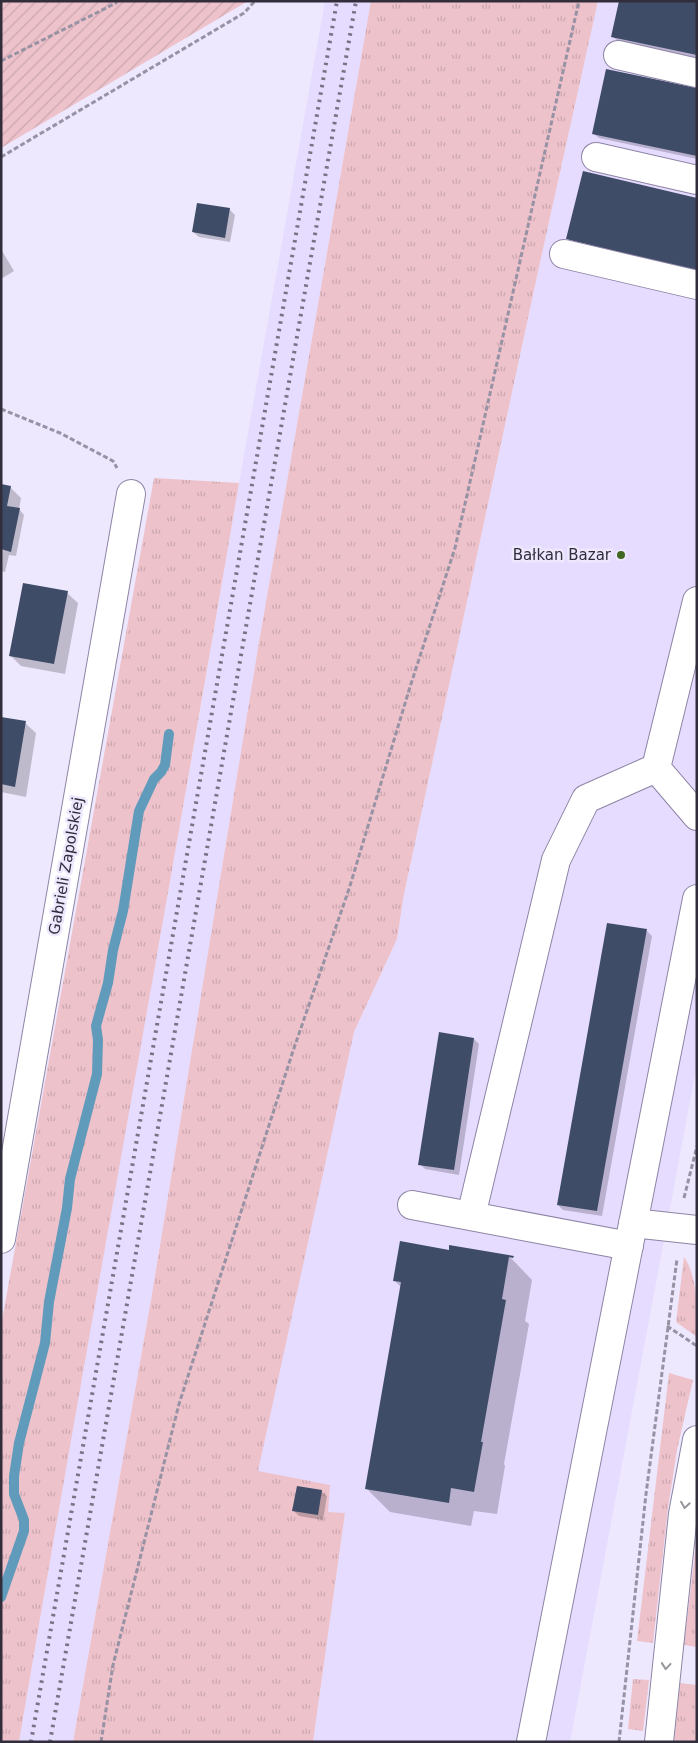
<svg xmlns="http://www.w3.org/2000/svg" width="698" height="1743" font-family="'DejaVu Sans',sans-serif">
<defs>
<pattern id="grass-tufts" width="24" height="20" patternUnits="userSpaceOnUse" patternTransform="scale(1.25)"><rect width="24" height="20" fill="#edc2cb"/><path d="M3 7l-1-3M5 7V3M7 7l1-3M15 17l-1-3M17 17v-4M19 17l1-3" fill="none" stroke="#cca7af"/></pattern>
<pattern id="garden-furrows" width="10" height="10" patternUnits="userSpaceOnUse" patternTransform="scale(1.25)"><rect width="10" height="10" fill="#edc2cb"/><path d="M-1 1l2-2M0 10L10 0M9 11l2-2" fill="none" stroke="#cca7af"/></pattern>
</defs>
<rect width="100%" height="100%" fill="#eee8fe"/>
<path fill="#e6dcff" d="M 325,1 L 371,1 L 259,642 L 151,1300 L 73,1742 L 19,1742 L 79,1391 L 200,712 L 239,483 Z
M 598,1 L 697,1 L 697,1064 L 570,1742 L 313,1742 L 345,1514 L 328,1512 L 257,1471 L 354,1032 L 397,939 L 404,894 L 539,267 Z"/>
<path fill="url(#grass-tufts)" d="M 371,1 L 598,1 L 539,267 L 404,894 L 397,939 L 354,1032 L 258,1471 L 330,1485 L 328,1512 L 345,1513 L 313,1742 L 73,1742 L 151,1300 L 259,642 Z
M 154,478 L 239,483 C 168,903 90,1322 19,1742 L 1,1742 L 1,1326 Z
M 684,1257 C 698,1277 697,1311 697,1337 L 676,1322 Z
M 669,1373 L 693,1380 L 677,1450 L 668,1508 L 653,1643 L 637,1641 Z
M 697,1536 L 697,1647 L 684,1645 Z
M 633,1679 L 649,1680 L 643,1731 L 628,1729 Z
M 680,1683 L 697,1685 L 697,1742 L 674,1742 Z"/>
<path fill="url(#garden-furrows)" d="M 1,1 L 248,1 L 1,148 Z"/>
<path fill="#0003" d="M 697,1 L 697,58 L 618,41 L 612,36 Z
M 697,89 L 697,159 L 599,138 L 593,133 Z
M 697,199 L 697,274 L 573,244 L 568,239 Z
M 229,209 L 235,215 L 230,242 L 199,237 L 193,232 Z
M 1,249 L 14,271 L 1,279 Z
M 1,485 L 10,487 L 21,498 L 19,509 L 24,515 L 16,556 L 9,555 L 5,572 L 1,571 Z
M 67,593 L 78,603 L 65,674 L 21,666 L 10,655 Z
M 1,719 L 25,723 L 36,733 L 26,797 L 1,792 Z
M 647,931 L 652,936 L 602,1216 L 563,1210 L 558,1205 Z
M 474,1039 L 479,1044 L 459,1175 L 425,1169 L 420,1164 Z
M 450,1251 L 509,1256 L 532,1280 L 525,1321 L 529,1324 L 504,1464 L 505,1466 L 497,1514 L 474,1511 L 471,1526 L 390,1512 L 367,1489 L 401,1287 L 394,1280 Z
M 321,1491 L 327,1496 L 323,1520 L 299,1516 L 294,1511 Z"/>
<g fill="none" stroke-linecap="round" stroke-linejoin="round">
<path stroke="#609bbb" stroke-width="10" d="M 1,1597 L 24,1531 L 24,1520 L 14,1494 L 14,1476 L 19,1443 L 45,1343 L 49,1302 L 67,1208 L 70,1179 L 97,1074 L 98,1040 L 96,1026 L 108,983 L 113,950 L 123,911 L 139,811 L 154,779 L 161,772 L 165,765 L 169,734"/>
</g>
<path fill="#3f4c67" d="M 619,1 L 697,1 L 697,55 L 611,37 Z
M 606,69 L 697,88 L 697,156 L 592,134 Z
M 583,171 L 697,198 L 697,271 L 566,239 Z
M 197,203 L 230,208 L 225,238 L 192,232 Z
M 1,484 L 11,486 L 7,506 L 20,508 L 11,552 L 1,549 Z
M 23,583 L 68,591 L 54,664 L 9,656 Z
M 1,717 L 26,721 L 15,787 L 1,784 Z
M 607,923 L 647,929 L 597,1211 L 557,1205 Z
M 439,1032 L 474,1038 L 454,1170 L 418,1165 Z
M 400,1241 L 449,1250 L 449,1245 L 514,1256 L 513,1258 L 509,1257 L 502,1299 L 506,1300 L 481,1442 L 483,1442 L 474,1492 L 451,1488 L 449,1503 L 365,1489 L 401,1282 L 393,1281 Z
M 297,1486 L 322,1490 L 318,1515 L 292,1511 Z"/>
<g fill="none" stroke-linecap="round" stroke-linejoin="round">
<g stroke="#8d84a4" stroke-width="30">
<path id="minor" d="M 618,55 L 697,73
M 596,157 L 697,180
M 564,254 L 697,285
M 697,601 L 656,768 L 697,816
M 412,1205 L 629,1246
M 471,1216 L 556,860 L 586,799 L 656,768
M 633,1223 L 697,1230
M 1,1239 L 131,494
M 531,1742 L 697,899
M 659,1742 L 683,1514 L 697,1440"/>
</g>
<path stroke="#9792a4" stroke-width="3" stroke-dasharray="5 2.5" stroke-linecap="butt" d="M 1,61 L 116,3 L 116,1
M 1,157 L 244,13 L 255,1
M 1,409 L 60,433 L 113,461 L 117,468
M 684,1198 L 697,1146
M 667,1326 L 697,1346
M 101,1742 L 113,1665 L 179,1404 L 293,1051 L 349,889 L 410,687 L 455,548 L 579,1
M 619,1742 L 646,1494 L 677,1259"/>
<use href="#minor" stroke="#fff" stroke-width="28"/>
<path stroke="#777384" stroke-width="4" stroke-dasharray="2.5 5" stroke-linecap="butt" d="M 31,1742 L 337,1
M 50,1742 L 356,1"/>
</g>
<defs><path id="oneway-chevron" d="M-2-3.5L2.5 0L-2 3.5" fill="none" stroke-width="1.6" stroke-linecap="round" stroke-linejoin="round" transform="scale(1.25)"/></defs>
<g stroke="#98969d">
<use href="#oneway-chevron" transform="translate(685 1505) rotate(99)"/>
<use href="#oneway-chevron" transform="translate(666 1666) rotate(95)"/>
</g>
<circle fill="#406722" stroke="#eee8fe" stroke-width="2" cx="621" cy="555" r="5"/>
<g text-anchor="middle" stroke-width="5" stroke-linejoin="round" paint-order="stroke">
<g font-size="15" fill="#312d3b" stroke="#eee8fe" text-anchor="end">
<text x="611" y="560">Bałkan Bazar</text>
</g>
<g font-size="15" fill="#312d3b" stroke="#eee8fe">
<text transform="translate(66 866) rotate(-80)" y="5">Gabrieli Zapolskiej</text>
</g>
</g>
<rect width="698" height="1743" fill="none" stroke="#312d3b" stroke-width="5"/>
</svg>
